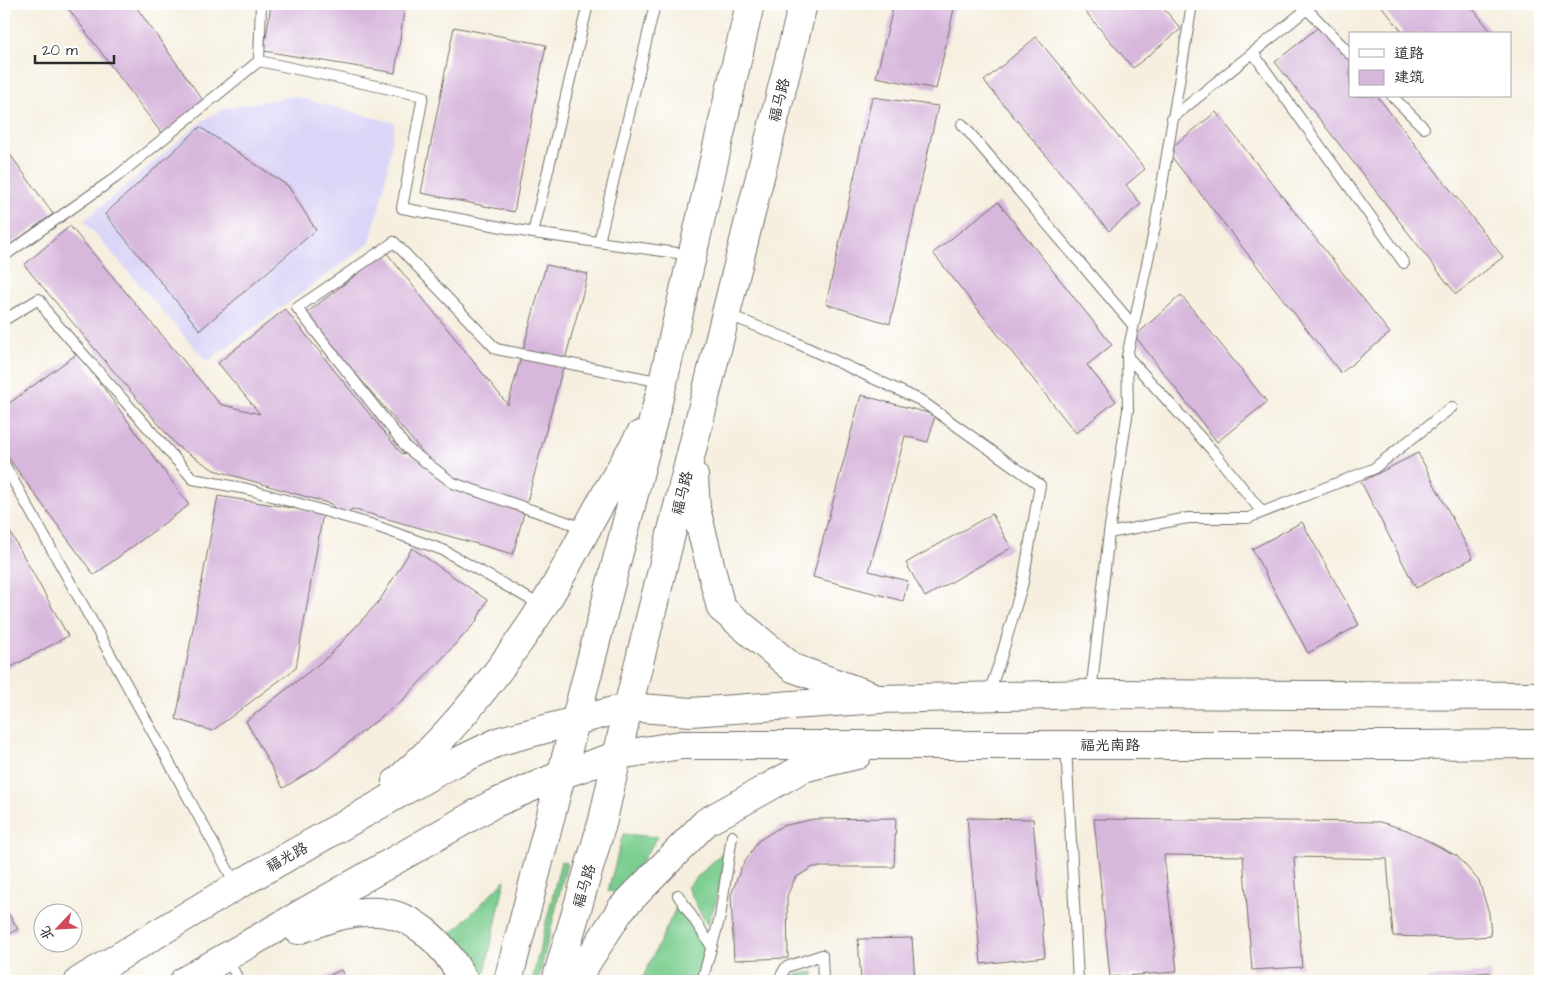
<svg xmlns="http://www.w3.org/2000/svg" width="1544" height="985" font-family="'Architects Daughter','LXGW WenKai TC',sans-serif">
<rect width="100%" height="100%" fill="#fff"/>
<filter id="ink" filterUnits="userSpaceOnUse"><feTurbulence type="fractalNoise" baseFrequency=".02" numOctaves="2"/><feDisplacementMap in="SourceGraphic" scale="10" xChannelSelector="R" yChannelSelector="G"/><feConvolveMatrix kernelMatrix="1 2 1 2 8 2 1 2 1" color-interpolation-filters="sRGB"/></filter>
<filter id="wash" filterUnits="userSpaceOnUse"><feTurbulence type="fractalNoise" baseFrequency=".0096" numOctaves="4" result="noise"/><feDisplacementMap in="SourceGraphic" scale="20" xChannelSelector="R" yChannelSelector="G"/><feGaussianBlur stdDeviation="1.12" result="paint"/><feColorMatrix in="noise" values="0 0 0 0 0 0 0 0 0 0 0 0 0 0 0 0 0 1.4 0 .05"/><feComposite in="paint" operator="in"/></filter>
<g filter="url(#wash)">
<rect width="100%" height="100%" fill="#f6efdf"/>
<path fill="#dbd6f7" d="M 293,96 L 395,123 L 384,189 L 370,243 L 207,362 L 84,221 L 202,121 L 226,108 Z"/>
<path fill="#7bce90" stroke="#537c5e" d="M 623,834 L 658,837 L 622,889 L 615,893 L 608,891 Z
M 726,849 L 716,902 L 707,925 L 687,887 Z
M 561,861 L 567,863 L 538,981 L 532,981 Z
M 505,880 L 483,981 L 469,981 L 448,937 Z
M 676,908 L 707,946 L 695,981 L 641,981 Z
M 814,972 L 814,981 L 784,981 L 787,976 Z"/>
<g id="blocks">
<path fill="#d7b7dc" d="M 65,4 L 134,4 L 205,103 L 162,134 Z
M 271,4 L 405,4 L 395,73 L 264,51 Z
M 894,4 L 955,4 L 936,89 L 876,77 Z
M 1079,4 L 1160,4 L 1181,29 L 1133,68 Z
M 1380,4 L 1469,4 L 1493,34 L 1404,34 Z
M 1321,25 L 1350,62 L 1350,96 L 1377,96 L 1503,257 L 1456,294 L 1275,62 Z
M 454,27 L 546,45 L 514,212 L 421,193 Z
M 1036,37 L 1145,169 L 1126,185 L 1141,204 L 1109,231 L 984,81 Z
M 872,97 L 938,106 L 890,324 L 826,304 Z
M 1216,112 L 1390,333 L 1341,373 L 1167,151 Z
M 200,127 L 288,186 L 316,230 L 200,330 L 105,214 Z
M 4,146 L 53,214 L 10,245 L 4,237 Z
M 998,202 L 1112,345 L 1087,365 L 1116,401 L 1076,433 L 933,253 Z
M 70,226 L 220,404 L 260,414 L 218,363 L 285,309 L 401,453 L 430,461 L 305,314 L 386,252 L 508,405 L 546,265 L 588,274 L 513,554 L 352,509 L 342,517 L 331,504 L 214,470 L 177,446 L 24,265 Z
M 1181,295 L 1267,402 L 1217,442 L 1135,336 Z
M 78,353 L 189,505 L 94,575 L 4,452 L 4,407 Z
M 861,395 L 935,415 L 928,442 L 905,436 L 869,571 L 908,581 L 903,601 L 813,577 Z
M 1418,453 L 1473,558 L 1416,588 L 1361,482 Z
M 218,496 L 323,513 L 296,668 L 212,731 L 176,719 Z
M 992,514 L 1011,548 L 925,597 L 906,563 Z
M 4,521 L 68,636 L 4,671 Z
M 1302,522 L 1359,625 L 1308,653 L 1252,549 Z
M 412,548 L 487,600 L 476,622 L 405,698 L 318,767 L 283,788 L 246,721 L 330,655 L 380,600 Z
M 896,818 L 894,867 L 813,867 L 795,878 L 787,896 L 788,958 L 734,960 L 731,895 L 741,868 L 758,841 L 782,826 L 814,819 Z
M 967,818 L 1033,819 L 1045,957 L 981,964 Z
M 1094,819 L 1380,822 L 1407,830 L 1457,856 L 1479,881 L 1489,913 L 1491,936 L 1462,938 L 1393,936 L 1387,859 L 1294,857 L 1302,967 L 1252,970 L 1243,856 L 1164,855 L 1177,972 L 1110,977 Z
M 4,906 L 18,929 L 4,937 Z
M 912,938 L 915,981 L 861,981 L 858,939 Z
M 341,970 L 347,981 L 318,981 Z
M 1490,972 L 1491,981 L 1427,981 L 1427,978 Z"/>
</g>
</g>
<g filter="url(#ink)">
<use href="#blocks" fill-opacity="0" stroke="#72706a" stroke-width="1"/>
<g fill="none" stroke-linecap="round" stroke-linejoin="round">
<g stroke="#72706a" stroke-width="12">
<path id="lane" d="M 1253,53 L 1404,263
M 259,61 L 423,96 L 402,208 L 533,233 L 691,255
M 1392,96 L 1424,128
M 1172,118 L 1307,9 L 1350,54
M 962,124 L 1133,325
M 533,233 L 588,4
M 599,242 L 655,4
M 4,256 L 115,178 L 259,61 L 261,4
M 727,314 L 788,339 L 920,400 L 1040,485 L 1023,582 L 1000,661 L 988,695
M 4,320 L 39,299 L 49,315 L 193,479 L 247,489 L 370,524 L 443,550 L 542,606
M 1127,356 L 1212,450 L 1262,512
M 4,464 L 98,632 L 236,885
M 584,528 L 453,483 L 407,448 L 297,308 L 394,242 L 496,349 L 662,382
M 1109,533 L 1188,518 L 1248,518 L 1373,469 L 1452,407
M 1091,693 L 1109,533 L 1128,410 L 1127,356 L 1155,227 L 1192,4
M 1066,745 L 1078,981
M 678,895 L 712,947
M 227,958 L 239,981
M 702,981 L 720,917 L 732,836
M 778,981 L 786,967 L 822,955 L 823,981"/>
</g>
<g stroke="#72706a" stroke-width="30">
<path id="primary" d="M 694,476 L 696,509 L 721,608 L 793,668 L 869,695
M 396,782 C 453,733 501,671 542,608 C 559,582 572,555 587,528 C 604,496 622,466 640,435
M 298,930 C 320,922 341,913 365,912 C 411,908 445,944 464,981
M 79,981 L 236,886 L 446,767 L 500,741 L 628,707 L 691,712 L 880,699 L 1091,694 L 1540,696
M 184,981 L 493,804 L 563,774 L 619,755 L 681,745 L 1413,745 L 1540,744
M 508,981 L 663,382 L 750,4
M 556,981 L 603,820 L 628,707 L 803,4
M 575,981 L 621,909 L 706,822 L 803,768 L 857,755"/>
</g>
<use href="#lane" stroke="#fff" stroke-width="10"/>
<use href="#primary" stroke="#fff" stroke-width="28"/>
</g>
</g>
<g text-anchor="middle" stroke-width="4" stroke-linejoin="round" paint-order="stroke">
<g font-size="15" fill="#2b2b2b" stroke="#fff">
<text transform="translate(779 100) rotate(-76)" y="5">福马路</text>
<text transform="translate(682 493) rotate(-76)" y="5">福马路</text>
<text x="1110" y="750">福光南路</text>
<text transform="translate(287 857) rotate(-29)" y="5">福光路</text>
<text transform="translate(584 886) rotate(-73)" y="5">福马路</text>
</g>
</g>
<rect width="1544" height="985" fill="none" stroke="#fff" stroke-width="20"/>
<rect x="1349" y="32" width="162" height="65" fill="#ffffff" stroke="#aaaaaa"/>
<rect x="1359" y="49" width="25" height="8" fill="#ffffff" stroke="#aaaaaa"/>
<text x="1394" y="58" font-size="15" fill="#2b2b2b">道路</text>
<rect x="1359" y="70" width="25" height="15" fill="#d7b7dc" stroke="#aaaaaa"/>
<text x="1394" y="82" font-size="15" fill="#2b2b2b">建筑</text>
<g transform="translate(58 928) rotate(245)"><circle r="24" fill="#ffffff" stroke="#aaaaaa"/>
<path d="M0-4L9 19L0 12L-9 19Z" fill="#d1495b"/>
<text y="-8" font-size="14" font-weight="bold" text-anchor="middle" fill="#2b2b2b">北</text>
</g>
<path d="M35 55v8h79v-8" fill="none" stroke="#2b2b2b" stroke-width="2.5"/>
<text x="42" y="55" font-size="15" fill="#2b2b2b" stroke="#ffffff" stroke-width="4" paint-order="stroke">20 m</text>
</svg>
